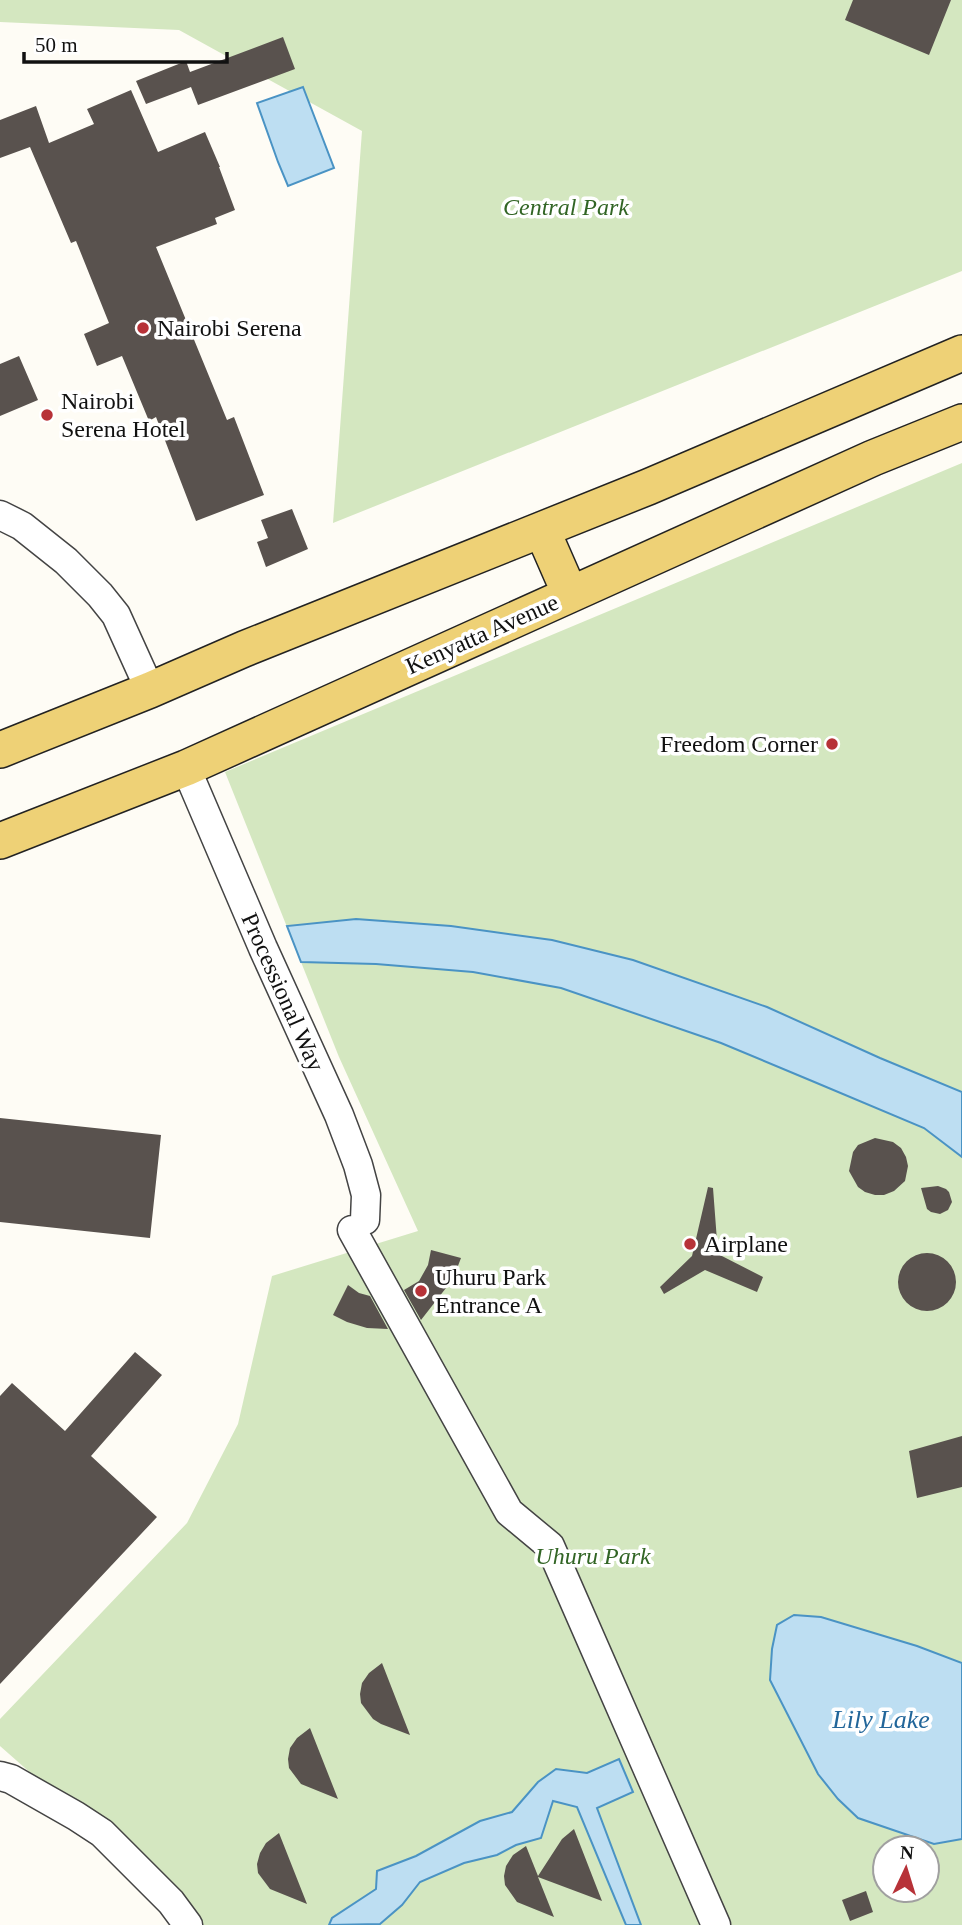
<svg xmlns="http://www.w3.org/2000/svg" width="962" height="1925" font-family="Georgia,serif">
<rect width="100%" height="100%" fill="#fefcf5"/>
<path fill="#d4e7c0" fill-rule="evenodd" d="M 0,0 L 962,0 L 962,271 L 333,523 L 362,131 L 179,30 L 0,22 Z
M 962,463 L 962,1925 L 183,1925 L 117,1849 L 0,1746 L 0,1719 L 187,1523 L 238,1424 L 272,1276 L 418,1231 L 339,1057 L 225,772 ZM 885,1848 L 927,1848 L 927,1890 L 885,1890 Z"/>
<path fill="#bddef2" stroke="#4a93c4" stroke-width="2" d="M 303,87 L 334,168 L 288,186 L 278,162 L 257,103 Z
M 356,919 L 451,926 L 552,940 L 633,960 L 767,1007 L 880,1058 L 962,1092 L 962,1157 L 924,1128 L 812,1081 L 721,1043 L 561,988 L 473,972 L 376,964 L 301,962 L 287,926 Z
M 794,1615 L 821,1617 L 917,1646 L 962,1663 L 962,1839 L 934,1844 L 858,1818 L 838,1799 L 818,1774 L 770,1680 L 772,1649 L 777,1625 Z
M 619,1759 L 633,1792 L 597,1808 L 641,1925 L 626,1925 L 577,1807 L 553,1801 L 541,1838 L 516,1845 L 497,1855 L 464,1863 L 420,1882 L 402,1905 L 380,1924 L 329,1925 L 332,1918 L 376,1889 L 377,1871 L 416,1856 L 480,1821 L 512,1812 L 538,1782 L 556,1769 L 587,1773 Z"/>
<path fill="#59524e" d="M 853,0 L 951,0 L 929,55 L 845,20 Z
M 283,37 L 295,69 L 198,105 L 191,87 L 146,104 L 136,81 L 186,61 L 190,72 Z
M 131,90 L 158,152 L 205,132 L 220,167 L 219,167 L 235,210 L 215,218 L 217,224 L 156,247 L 227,420 L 234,417 L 264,495 L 196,521 L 156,417 L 149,421 L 122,356 L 97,366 L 84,334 L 109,323 L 76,241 L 71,243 L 30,147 L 0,158 L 0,120 L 36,106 L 49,143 L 94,124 L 87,109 Z
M 19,356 L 38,400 L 0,416 L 0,364 Z
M 292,509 L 308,549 L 266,567 L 257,542 L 268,538 L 261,520 Z
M 0,1118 L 161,1135 L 150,1238 L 0,1222 Z
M 875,1138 L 893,1142 L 901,1148 L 906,1157 L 908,1166 L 905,1181 L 894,1191 L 884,1195 L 875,1195 L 865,1192 L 858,1187 L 849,1171 L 853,1152 L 858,1145 Z
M 938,1186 L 946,1189 L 949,1192 L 952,1202 L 948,1210 L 940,1214 L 931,1212 L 927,1209 L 921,1188 Z
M 708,1187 L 713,1188 L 718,1254 L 763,1277 L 757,1292 L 705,1270 L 664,1294 L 660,1287 L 692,1256 Z
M 431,1250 L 461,1258 L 453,1279 L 421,1320 L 404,1290 L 419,1281 L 428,1265 Z
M898 1282a29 29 0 1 1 58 0a29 29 0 1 1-58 0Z
M 348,1285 L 359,1293 L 370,1296 L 388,1329 L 367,1328 L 347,1322 L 333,1315 Z
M 135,1352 L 162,1375 L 91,1456 L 157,1517 L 0,1684 L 0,1396 L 12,1383 L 65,1431 Z
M 962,1436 L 962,1487 L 917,1498 L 909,1451 Z
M 382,1663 L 410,1735 L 381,1724 L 373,1719 L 361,1703 L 360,1694 L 362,1683 L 369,1673 Z
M 310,1728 L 338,1799 L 301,1784 L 289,1768 L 288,1759 L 290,1748 L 297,1738 Z
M 574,1829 L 602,1901 L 538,1877 L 554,1917 L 517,1902 L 505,1885 L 504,1876 L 506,1866 L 513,1855 L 526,1846 L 538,1876 L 562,1839 Z
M 279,1833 L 307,1904 L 270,1889 L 258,1873 L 257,1864 L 260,1853 L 266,1843 Z
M 866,1891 L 873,1912 L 850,1921 L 842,1900 Z"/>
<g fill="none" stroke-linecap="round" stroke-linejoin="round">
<g stroke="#444" stroke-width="31">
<path id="minor" d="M 0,515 L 22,526 L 66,561 L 100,595 L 116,615 L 150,690
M 186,768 L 263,948 L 339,1115 L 358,1165 L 366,1195 L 365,1220
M 352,1230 L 509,1512 L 550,1546 L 716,1925
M 0,1776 L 11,1779 L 76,1816 L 102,1833 L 171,1902 L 188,1925"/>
</g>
<g stroke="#222" stroke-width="38">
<path id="major" d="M 542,530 L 570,594
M 0,750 L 150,690 L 244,649 L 648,487 L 962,353
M 0,841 L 186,768 L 873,458 L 962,422"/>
</g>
<use href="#minor" stroke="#fff" stroke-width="28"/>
<use href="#major" stroke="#eed176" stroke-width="35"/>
</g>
<g fill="#b73238" stroke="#fff" stroke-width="2.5">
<circle cx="143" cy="328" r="7"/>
<circle cx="47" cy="415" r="7"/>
<circle cx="832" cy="744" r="7"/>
<circle cx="690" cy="1244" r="7"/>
<circle cx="421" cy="1291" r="7"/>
</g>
<g text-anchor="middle" stroke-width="7" stroke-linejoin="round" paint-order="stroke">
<g font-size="24" font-style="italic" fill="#326525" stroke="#fff">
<text x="566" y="215">Central Park</text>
<text x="593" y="1564">Uhuru Park</text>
</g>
<g font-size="24" fill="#111" stroke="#fff" text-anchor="start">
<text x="157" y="336">Nairobi Serena</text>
<text x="61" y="409">Nairobi<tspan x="61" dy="28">Serena Hotel</tspan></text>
<text x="818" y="752" text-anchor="end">Freedom Corner</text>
<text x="704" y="1252">Airplane</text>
<text x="435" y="1285">Uhuru Park<tspan x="435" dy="28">Entrance A</tspan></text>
</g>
<g font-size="24" fill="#111" stroke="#fff">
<text transform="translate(482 634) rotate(-24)" y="8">Kenyatta Avenue</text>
<text transform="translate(283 992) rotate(66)" y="8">Processional Way</text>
</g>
<g font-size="26" font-style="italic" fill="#22669a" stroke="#fff">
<text x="881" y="1728">Lily Lake</text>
</g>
</g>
<g transform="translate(906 1869) rotate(4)"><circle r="33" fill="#ffffff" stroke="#a0a0a0" stroke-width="2"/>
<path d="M0-5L12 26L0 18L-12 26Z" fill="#b73238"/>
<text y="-10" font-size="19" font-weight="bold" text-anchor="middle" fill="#111111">N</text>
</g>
<path d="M24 52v10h203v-10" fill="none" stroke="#111111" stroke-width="3.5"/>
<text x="35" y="52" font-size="21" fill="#111111" stroke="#ffffff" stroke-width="5" paint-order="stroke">50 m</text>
</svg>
